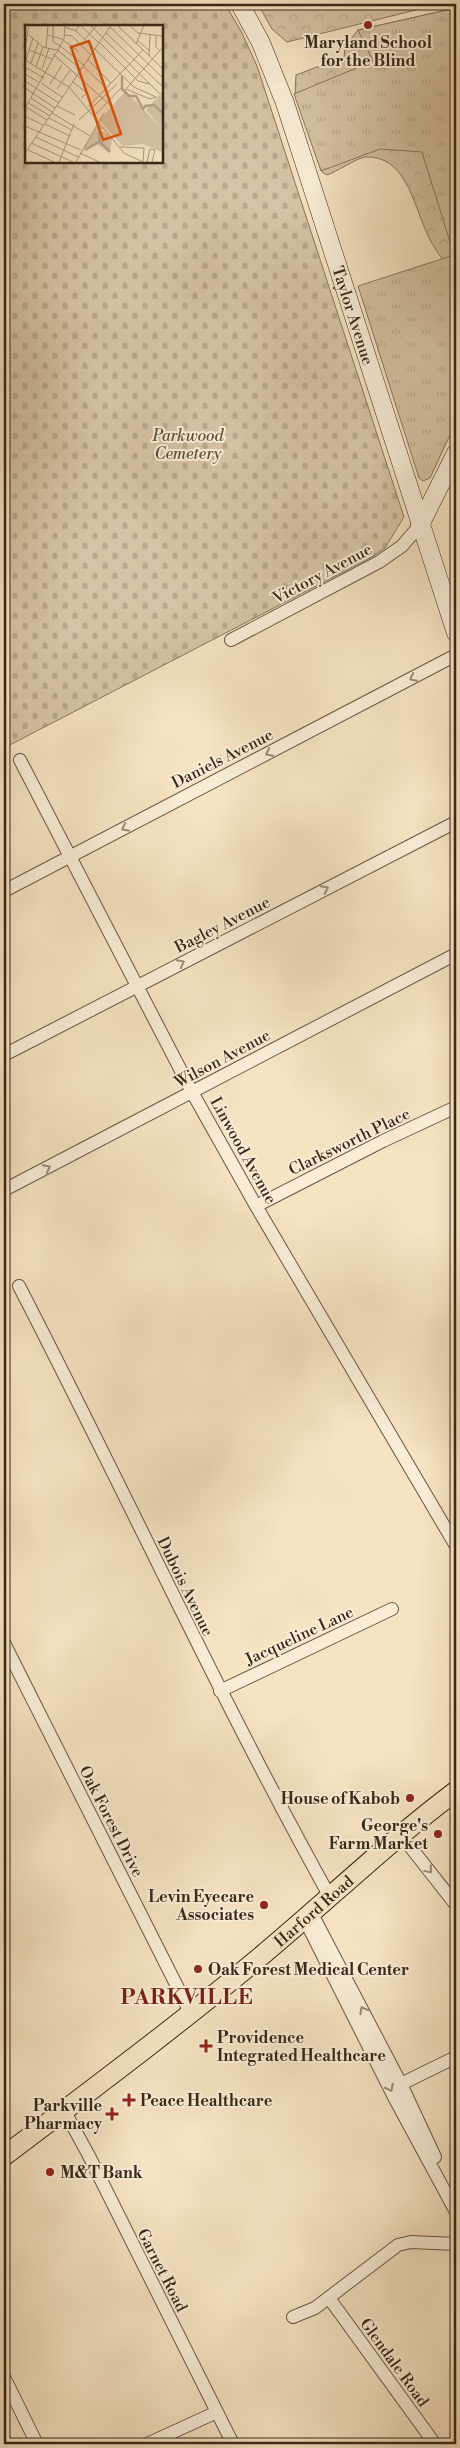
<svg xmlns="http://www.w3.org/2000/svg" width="460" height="2448" font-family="'Libre Bodoni',serif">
<defs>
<pattern id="forest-crowns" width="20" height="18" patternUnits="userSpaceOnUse" patternTransform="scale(1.25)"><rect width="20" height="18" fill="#d6c3a5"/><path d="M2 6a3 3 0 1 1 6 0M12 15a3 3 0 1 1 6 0" fill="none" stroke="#b8a88d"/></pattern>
<pattern id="cemetery-stones" width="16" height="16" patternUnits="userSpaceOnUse" patternTransform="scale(1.25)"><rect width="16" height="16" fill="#d6c3a5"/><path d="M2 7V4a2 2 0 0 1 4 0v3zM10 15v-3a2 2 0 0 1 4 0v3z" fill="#b8a88d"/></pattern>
<pattern id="park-tufts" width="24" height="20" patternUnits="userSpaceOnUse" patternTransform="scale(1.25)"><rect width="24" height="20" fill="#d6c3a5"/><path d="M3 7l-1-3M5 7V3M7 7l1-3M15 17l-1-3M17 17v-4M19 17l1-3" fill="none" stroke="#b8a88d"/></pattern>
</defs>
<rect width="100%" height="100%" fill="#f6e3c2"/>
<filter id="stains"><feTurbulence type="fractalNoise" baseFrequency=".004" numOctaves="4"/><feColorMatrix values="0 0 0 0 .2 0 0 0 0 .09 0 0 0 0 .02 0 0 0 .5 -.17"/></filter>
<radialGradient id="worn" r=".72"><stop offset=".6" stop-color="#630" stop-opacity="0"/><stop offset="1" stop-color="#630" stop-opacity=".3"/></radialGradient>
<path fill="url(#forest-crowns)" stroke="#88755f" d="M 258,4 L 440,4 L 287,42 L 272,29 Z
M 456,8 L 456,275 C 444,262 433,248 426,231 C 413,202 405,155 365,157 C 357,158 336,172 327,175 L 322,172 L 306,118 L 295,95 L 296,75 L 317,67 L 338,65 L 344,58 L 345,47 L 358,30 Z"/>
<path fill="url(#cemetery-stones)" stroke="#88755f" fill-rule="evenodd" d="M 4,4 L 225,4 L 241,31 L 257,66 L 404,517 L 385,548 L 372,557 L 4,748 ZM 26,26 L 161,26 L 161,161 L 26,161 Z"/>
<path fill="url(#park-tufts)" stroke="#88755f" d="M 456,8 L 456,422 L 430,478 L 423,481 L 419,478 L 358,286 L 454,255 L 422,152 L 380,149 L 321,171 L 294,94 L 373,61 L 358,30 Z"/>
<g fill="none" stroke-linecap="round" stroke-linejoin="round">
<g stroke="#685643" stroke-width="14">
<path id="street" d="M 231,640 L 379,562 L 402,546 L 420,525
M 20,760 L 192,1092 L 256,1206 L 456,1546
M 4,891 L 456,655
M 4,1055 L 456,822
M 4,1190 L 456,954
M 256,1206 L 383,1141 L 456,1107
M 19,1286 C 124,1489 219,1697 330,1897
M 4,1643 L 191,2014
M 220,1691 L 392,1609
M 401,1835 L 456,1905
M 312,1914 L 401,2084 L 435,2157
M 305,1920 L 395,2099 L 456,2212
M 401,2084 L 456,2057
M 64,2110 L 88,2154 L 233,2444
M 329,2298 L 435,2444
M 293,2317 L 315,2308 L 398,2245 L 411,2242 L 456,2244
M 4,2377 L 37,2444
M 147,2444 L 217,2412"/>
</g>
<g stroke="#392719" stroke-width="19">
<g id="secondary">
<path id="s1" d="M 240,4 L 261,43 L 285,103 L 456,633"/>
<path d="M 420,525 L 456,453"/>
</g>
</g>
<g stroke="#392719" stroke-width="21">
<g id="primary">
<path id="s2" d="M 4,2156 C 90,2091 177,2026 260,1957 C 326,1902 388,1842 456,1791"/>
</g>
</g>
<use href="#street" stroke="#f9edd7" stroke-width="12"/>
<use href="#secondary" stroke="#f9edd7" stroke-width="18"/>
<use href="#primary" stroke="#f6e3c2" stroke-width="19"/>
</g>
<defs><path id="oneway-chevron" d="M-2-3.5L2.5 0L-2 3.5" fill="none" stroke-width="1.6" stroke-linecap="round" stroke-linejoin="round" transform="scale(1.25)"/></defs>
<g stroke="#998a78">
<use href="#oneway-chevron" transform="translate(413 678) rotate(152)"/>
<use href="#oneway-chevron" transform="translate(269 753) rotate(153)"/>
<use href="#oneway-chevron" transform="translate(125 828) rotate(152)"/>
<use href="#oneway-chevron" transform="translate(325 889) rotate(-27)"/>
<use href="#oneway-chevron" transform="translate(181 963) rotate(-27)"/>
<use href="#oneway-chevron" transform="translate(47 1168) rotate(-28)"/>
<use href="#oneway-chevron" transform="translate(429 1870) rotate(50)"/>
<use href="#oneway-chevron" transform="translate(363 2010) rotate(-118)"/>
<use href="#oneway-chevron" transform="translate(390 2088) rotate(63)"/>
</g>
<g fill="#8f2418" stroke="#f9edd7" stroke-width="2">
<circle cx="368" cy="25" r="5"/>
<circle cx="410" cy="1798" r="5"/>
<circle cx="438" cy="1834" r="5"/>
<circle cx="264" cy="1905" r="5"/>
<circle cx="198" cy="1969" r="5"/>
<path d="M203.5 2038.5h5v5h5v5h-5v5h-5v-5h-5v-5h5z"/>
<path d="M126.5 2092.5h5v5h5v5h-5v5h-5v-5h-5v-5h5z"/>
<path d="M109.5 2106.5h5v5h5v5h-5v5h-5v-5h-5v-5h5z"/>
<circle cx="50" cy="2172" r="5"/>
</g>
<g text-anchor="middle" stroke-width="4" stroke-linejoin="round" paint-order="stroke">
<g font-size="16" font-weight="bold" fill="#392719" stroke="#f9edd7" text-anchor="end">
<text x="368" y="48" text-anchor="middle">Maryland School<tspan x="368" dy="18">for the Blind</tspan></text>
<text x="400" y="1804">House of Kabob</text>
<text x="428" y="1831">George's<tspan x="428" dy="18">Farm Market</tspan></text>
<text x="254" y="1902">Levin Eyecare<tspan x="254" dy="18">Associates</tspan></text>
<text x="208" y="1975" text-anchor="start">Oak Forest Medical Center</text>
<text x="217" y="2043" text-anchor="start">Providence<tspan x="217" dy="18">Integrated Healthcare</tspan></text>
<text x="140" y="2106" text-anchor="start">Peace Healthcare</text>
<text x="102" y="2111">Parkville<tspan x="102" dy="18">Pharmacy</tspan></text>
<text x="60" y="2178" text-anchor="start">M&amp;T Bank</text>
</g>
<g font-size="16" fill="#392719" stroke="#f9edd7">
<text dy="6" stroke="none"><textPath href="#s1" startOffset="332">Taylor Avenue</textPath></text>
<text transform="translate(322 573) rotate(-28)" y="6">Victory Avenue</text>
<text transform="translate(222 758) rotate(-27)" y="6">Daniels Avenue</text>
<text transform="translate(222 924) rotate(-27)" y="6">Bagley Avenue</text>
<text transform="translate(222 1058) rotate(-28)" y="6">Wilson Avenue</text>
<text transform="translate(349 1141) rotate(-26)" y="6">Clarksworth Place</text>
<text transform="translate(244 1150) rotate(61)" y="6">Linwood Avenue</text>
<text transform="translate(186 1586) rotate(64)" y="6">Dubois Avenue</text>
<text transform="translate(299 1635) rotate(-25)" y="6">Jacqueline Lane</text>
<text transform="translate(112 1821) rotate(63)" y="6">Oak Forest Drive</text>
<text dy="6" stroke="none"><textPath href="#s2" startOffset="395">Harford Road</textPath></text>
<text transform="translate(163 2270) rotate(63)" y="6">Garnet Road</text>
<text transform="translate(395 2362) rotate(54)" y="6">Glendale Road</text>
</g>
<g font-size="16" font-style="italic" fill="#604e3c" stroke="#f9edd7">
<text x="188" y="441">Parkwood<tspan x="188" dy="18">Cemetery</tspan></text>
</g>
<g font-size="21" font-weight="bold" letter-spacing="1" fill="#7a1f14" stroke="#f9edd7">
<text x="187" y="2004">PARKVILLE</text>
</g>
</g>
<g transform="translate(25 25)">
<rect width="138" height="138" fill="#f6e3c2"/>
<path d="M 75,105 L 87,114 L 85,128 L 72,119 L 65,123 Z" fill="#d6c3a5"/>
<path d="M 101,66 L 137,104 L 137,127 L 118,119 L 98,121 L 74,95 Z" fill="#d6c3a5"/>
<path d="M 137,67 L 137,104 L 121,85 ZM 73,100 L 79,103 L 75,105 L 78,109 L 84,109 L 82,113 L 63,124 L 58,123 Z" fill="#d6c3a5"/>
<path fill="none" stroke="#b6a389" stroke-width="2.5" d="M 97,51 L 97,64 L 104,71 L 111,71 L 118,84 L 120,81 L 129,80 L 138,88M 74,107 L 75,117 L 85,127M 60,125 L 74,117"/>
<path fill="none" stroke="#aa987e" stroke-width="1" d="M 28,0 L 28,17 L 34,20M 65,0 L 135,69M 92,0 L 138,44M 104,0 L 113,8 L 138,11M 40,2 L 51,6 L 109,62 L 131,72M 85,2 L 138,53M 51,5 L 55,0 L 74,18M 81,8 L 138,62M 4,10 L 18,22 L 31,25M 22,10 L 37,14 L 53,26M 40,10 L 47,11 L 66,30M 131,11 L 131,22 L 135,26M 60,14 L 72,0M 113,16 L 125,26M 75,18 L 113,56 L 125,59M 111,19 L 119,0M 34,20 L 59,40M 0,21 L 4,0M 21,22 L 23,0M 31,24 L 56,44M 4,25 L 27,34M 28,29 L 85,80M 124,31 L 125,10M 0,35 L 44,62 L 99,128 L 118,137M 1,35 L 8,13M 63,35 L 86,58M 6,38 L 13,18M 58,41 L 78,60M 0,42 L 19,53M 11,42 L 18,22M 17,44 L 24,23M 0,49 L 15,58M 0,56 L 34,78M 48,57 L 62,68 L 56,73M 16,58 L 37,72M 25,59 L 37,40M 0,63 L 30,83M 32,64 L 46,44M 101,64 L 125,74 L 131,72M 100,65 L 138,22M 6,73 L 27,87M 4,78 L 25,91M 32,81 L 50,90M 1,82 L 22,95M 63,82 L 118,25M 0,83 L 39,14 L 40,0M 27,88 L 65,111M 70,90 L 96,63M 0,91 L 18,100M 24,93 L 47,105M 54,95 L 92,59M 20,99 L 45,111M 0,101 L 56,125M 11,112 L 53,132M 6,118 L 48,137M 95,122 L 119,123 L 118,137M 3,125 L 29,137M 0,128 L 86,0M 55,128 L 74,137M 34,137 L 49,99M 51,137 L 79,88M 122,137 L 125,124 L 130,125 L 127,137"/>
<path fill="#df560d" fill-opacity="0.15" stroke="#df560d" stroke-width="2.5" d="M 64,16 L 96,109 L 78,115 L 46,22 Z"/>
<rect width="138" height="138" fill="none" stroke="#392719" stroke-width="2.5"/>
</g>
<rect width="460" height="2448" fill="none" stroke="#f6e3c2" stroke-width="20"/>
<rect x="5" y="5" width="450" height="2438" fill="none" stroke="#392719" stroke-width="2.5"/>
<rect x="10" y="10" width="440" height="2428" fill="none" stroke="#392719"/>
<rect width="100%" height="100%" filter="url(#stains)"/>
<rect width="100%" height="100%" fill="url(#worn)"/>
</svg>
